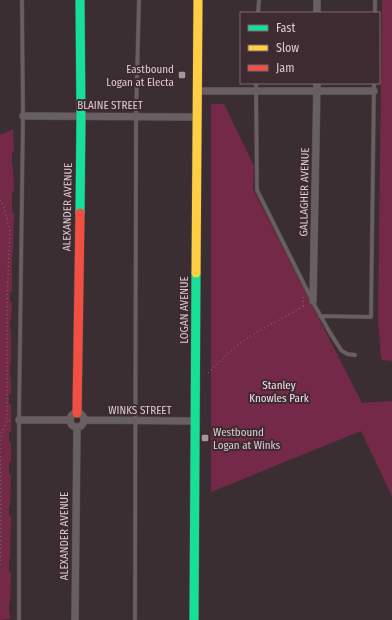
<svg xmlns="http://www.w3.org/2000/svg" width="392" height="620" font-family="'Fira Sans Condensed',sans-serif">
<rect width="100%" height="100%" fill="#3a2e32"/>
<path fill="#752949" d="M 382,0 L 392,0 L 392,361 L 382,360 L 381,357 L 378,321 Z
M 211,104 L 224,104 L 254,166 L 253,189 L 362,403 L 392,401 L 392,496 L 361,431 L 211,492 Z
M 13,129 L 14,152 L 12,152 L 12,165 L 13,165 L 14,192 L 12,193 L 12,213 L 14,213 L 13,253 L 12,254 L 12,292 L 10,292 L 10,302 L 12,303 L 11,320 L 10,320 L 10,329 L 11,330 L 11,363 L 10,364 L 10,377 L 11,378 L 11,394 L 9,394 L 9,404 L 11,404 L 11,432 L 9,432 L 9,442 L 11,442 L 11,462 L 9,462 L 9,474 L 11,475 L 10,506 L 9,506 L 9,515 L 11,516 L 10,559 L 9,559 L 9,572 L 11,573 L 10,603 L 9,603 L 9,613 L 10,613 L 10,619 L 0,620 L 0,135 Z"/>
<g fill="none" stroke-linecap="round" stroke-linejoin="round">
<g stroke="#554b4f" stroke-width="4.5">
<path id="lane" d="M 258,13 L 259,0
M 375,13 L 375,0
M 256,83 L 257,190 L 314,304 L 329,331 L 341,350 L 347,354 L 355,355
M 320,316 L 371,317 L 374,83
M 19,620 L 19,420 L 23,116 L 22,0
M 135,620 L 136,116 L 139,0"/>
</g>
<g stroke="#554b4f" stroke-width="8">
<path id="street" d="M 317,13 L 317,0
M 197,91 L 374,91
M 23,116 L 197,117
M 313,301 L 317,83
M70 420a7 7 0 1 1 14 0a7 7 0 1 1-14 0Z
M 19,420 L 70,420
M 84,420 L 195,421
M 75,620 L 77,428"/>
</g>
<g stroke="#554b4f" stroke-width="10">
<path id="fast" d="M 80,213 L 81,117 L 80,0
M 194,620 L 196,273"/>
</g>
<g stroke="#554b4f" stroke-width="10">
<path id="slow" d="M 196,273 L 198,0"/>
</g>
<g stroke="#554b4f" stroke-width="10">
<path id="jam" d="M 77,413 L 80,213"/>
</g>
<path stroke="#6e6668" stroke-width="1.5" stroke-dasharray="1 3" stroke-linecap="butt" d="M 0,200 L 3,204 L 10,231 L 7,302 L 7,421
M 303,297 L 303,307
M 208,373 C 219,362 230,351 242,342 C 262,328 285,317 306,305
M 0,565 L 1,532 L 0,436 L 7,421 L 11,421"/>
<use href="#lane" stroke="#685f62" stroke-width="3.5"/>
<use href="#street" stroke="#685f62" stroke-width="7"/>
<use href="#fast" stroke="#16e098" stroke-width="9"/>
<use href="#slow" stroke="#ffcf43" stroke-width="9"/>
<use href="#jam" stroke="#f24e42" stroke-width="9"/>
</g>
<g fill="#a3959a" stroke="#3e2a31" stroke-width="1.5">
<rect x="178" y="71" width="8" height="8" rx="2"/>
<rect x="201" y="434" width="8" height="8" rx="2"/>
</g>
<g text-anchor="middle" stroke-width="4" stroke-linejoin="round" paint-order="stroke">
<g font-size="11" fill="#dbcdd2" stroke="#3e2a31" text-anchor="end">
<text x="174" y="73">Eastbound<tspan x="174" dy="13">Logan at Electa</tspan></text>
<text x="213" y="436" text-anchor="start">Westbound<tspan x="213" dy="13">Logan at Winks</tspan></text>
</g>
<g font-size="11" fill="#dbcdd2" stroke="#3e2a31">
<text x="110" y="109">BLAINE STREET</text>
<text transform="translate(304 192) rotate(-89)" y="4">GALLAGHER AVENUE</text>
<text transform="translate(67 207) rotate(-89)" y="4">ALEXANDER AVENUE</text>
<text transform="translate(184 310) rotate(-90)" y="4">LOGAN AVENUE</text>
<text x="140" y="414">WINKS STREET</text>
<text transform="translate(64 536) rotate(-90)" y="4">ALEXANDER AVENUE</text>
</g>
<g font-size="11" fill="#f7dbe4" stroke="#3e2a31">
<text x="279" y="389">Stanley<tspan x="279" dy="13">Knowles Park</tspan></text>
</g>
</g>
<rect x="240" y="12" width="140" height="72" fill="#3e2a31" stroke="#7d6b71"/>
<rect x="248" y="25" width="20" height="6" fill="#16e098" stroke="#7d6b71"/>
<text x="276" y="32" font-size="12" fill="#dbcdd2">Fast</text>
<rect x="248" y="45" width="20" height="6" fill="#ffcf43" stroke="#7d6b71"/>
<text x="276" y="52" font-size="12" fill="#dbcdd2">Slow</text>
<rect x="248" y="65" width="20" height="6" fill="#f24e42" stroke="#7d6b71"/>
<text x="276" y="72" font-size="12" fill="#dbcdd2">Jam</text>
</svg>
